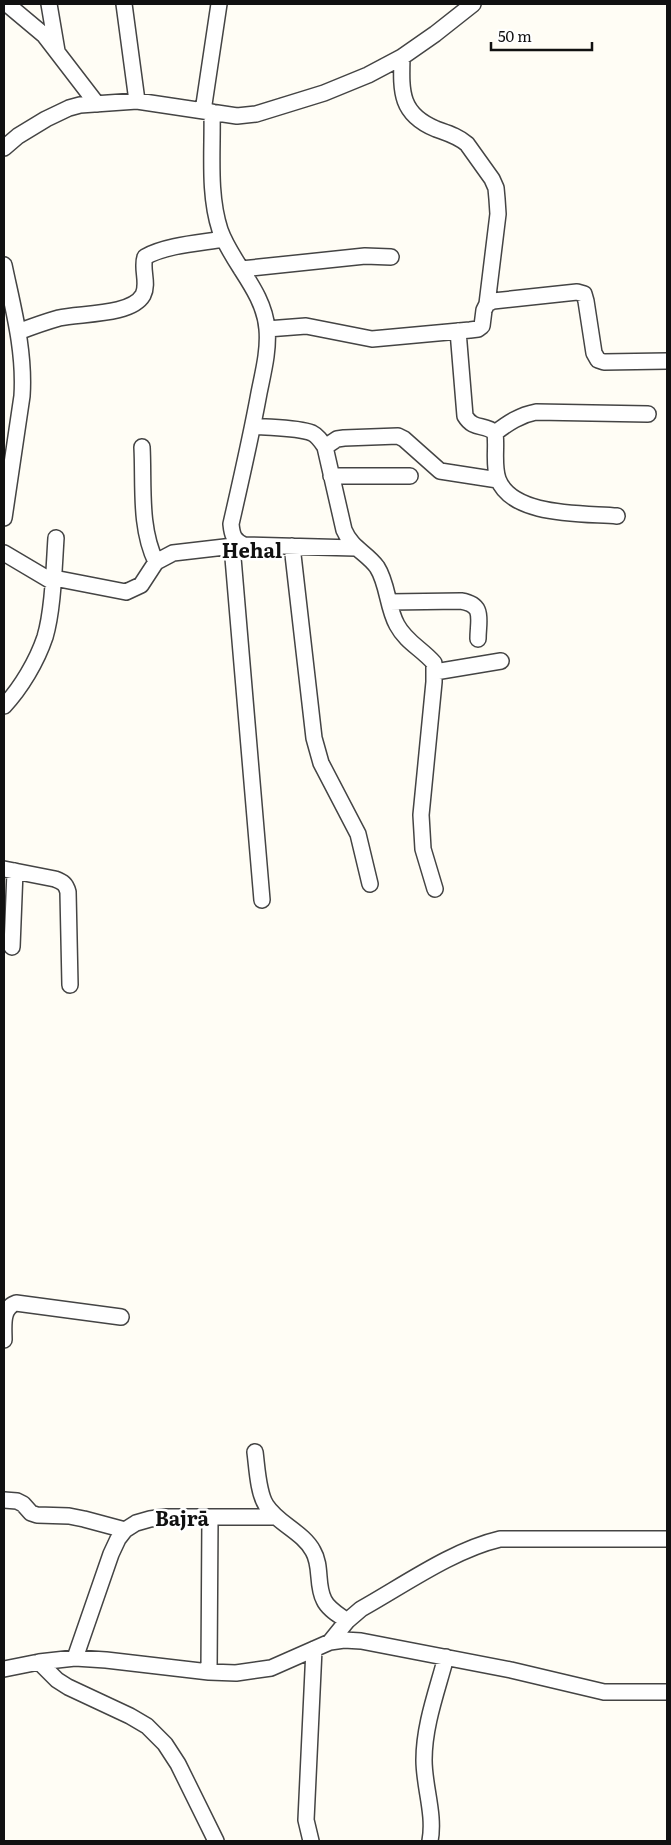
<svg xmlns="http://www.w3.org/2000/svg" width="671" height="1845" font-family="Literata,serif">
<rect width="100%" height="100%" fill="#fffdf5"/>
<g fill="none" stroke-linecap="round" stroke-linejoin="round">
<g stroke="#444" stroke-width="18">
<path id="minor" d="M 7,4 L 44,35 L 97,104
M 49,4 L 57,51
M 124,4 L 137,101
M 402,57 C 401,92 400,114 436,129 C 447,133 458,136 467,144 L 492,179 L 496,188 L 497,199 L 498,214 L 487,304
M 203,111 L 219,4
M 212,112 C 213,151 208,193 220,230 C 232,264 264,291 267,329 C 269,350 263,373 259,393 C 251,437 241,480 231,524 C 232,534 233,540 244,545 L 355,548
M 4,148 L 18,136 L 46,119 L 69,108 L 80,105 L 137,101 L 237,116 L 256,114 L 324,93 L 368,75 L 402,57 L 435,34 L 473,4
M 4,265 C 13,308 25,351 22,396 L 4,518
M 241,269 L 365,256 L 391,257
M 267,329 L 306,326 L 372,339 L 470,330 L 478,329 L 482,326 L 484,310 L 487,304 L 493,301 L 577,292 L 584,294 L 586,301 L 594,353 L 598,360 L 604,362 L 667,361
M 458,331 L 465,416 C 474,431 485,423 495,433 C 497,447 493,465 498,479 C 512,517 584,513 617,516
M 18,332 C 31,327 45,322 59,318 C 80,313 131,316 143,295 C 149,283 141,269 145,257 C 166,245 200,243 224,239
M 253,426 C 270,428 296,427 312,433 C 318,436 321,441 325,447 L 344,530 C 352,549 366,552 377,567 C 388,584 387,607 397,625 C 406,642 422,649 434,663 L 434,682 L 421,815 L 423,849 L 435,889
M 495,433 C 508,423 520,415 536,412 L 648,414
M 142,447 C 144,485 139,527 156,562
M 325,447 L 337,439 L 344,438 L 398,436 L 404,439 L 440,471 L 498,480
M 331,476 L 410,476
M 232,546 L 262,900
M 292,546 L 314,738 L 321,763 L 358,834 L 370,884
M 4,553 L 53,582
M 54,578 L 126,592 L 141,585 L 156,562 L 173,553 L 242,545
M 389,602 L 461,601 C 485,605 478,619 478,639
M 435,672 L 501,661
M 4,706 C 21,688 37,661 45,637 C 53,610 54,568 56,538
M 4,869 L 55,879 C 63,882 66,884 68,892 L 70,985
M 12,947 L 15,871
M 4,1340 C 4,1327 1,1308 16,1303 L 121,1317
M 255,1452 C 257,1467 258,1493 266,1505 C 278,1524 303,1532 313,1551 C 322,1566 316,1585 324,1600 C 328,1609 339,1615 347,1621
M 4,1500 L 17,1501 L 23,1504 L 31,1513 L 37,1515 L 69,1516 L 84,1519 L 125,1530
M 330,1642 L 347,1621 L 361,1609 C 404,1585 453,1550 500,1539 L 667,1539
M 75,1658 L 111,1554 L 118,1539 L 125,1530 L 136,1523 L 150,1519 L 164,1517 L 276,1517
M 39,1662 L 57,1680 L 68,1687 L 130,1716 L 147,1726 L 165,1744 L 178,1764 L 216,1841
M 4,1669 L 39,1662 L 75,1658 L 106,1660 L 209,1672 L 236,1673 L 271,1668 L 330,1642 L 344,1640 L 361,1641 L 511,1670 L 604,1692 L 667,1692
M 209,1672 L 210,1517
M 311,1841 L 306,1820 L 314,1649
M 430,1841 C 435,1814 424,1787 424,1760 C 424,1725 437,1691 446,1657"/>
</g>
<use href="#minor" stroke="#fff" stroke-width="15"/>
</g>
<g text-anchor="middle" stroke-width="5" stroke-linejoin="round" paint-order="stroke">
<g font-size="20" font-weight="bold" fill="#111" stroke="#fff">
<text x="252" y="558">Hehal</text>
<text x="182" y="1526">Bajrā</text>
</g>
</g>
<rect width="671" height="1845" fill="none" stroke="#111111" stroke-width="10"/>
<path d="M491 42v8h101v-8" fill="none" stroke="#111111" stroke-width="2.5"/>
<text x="498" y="42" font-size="15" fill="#111111" stroke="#ffffff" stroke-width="4" paint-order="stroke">50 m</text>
</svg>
